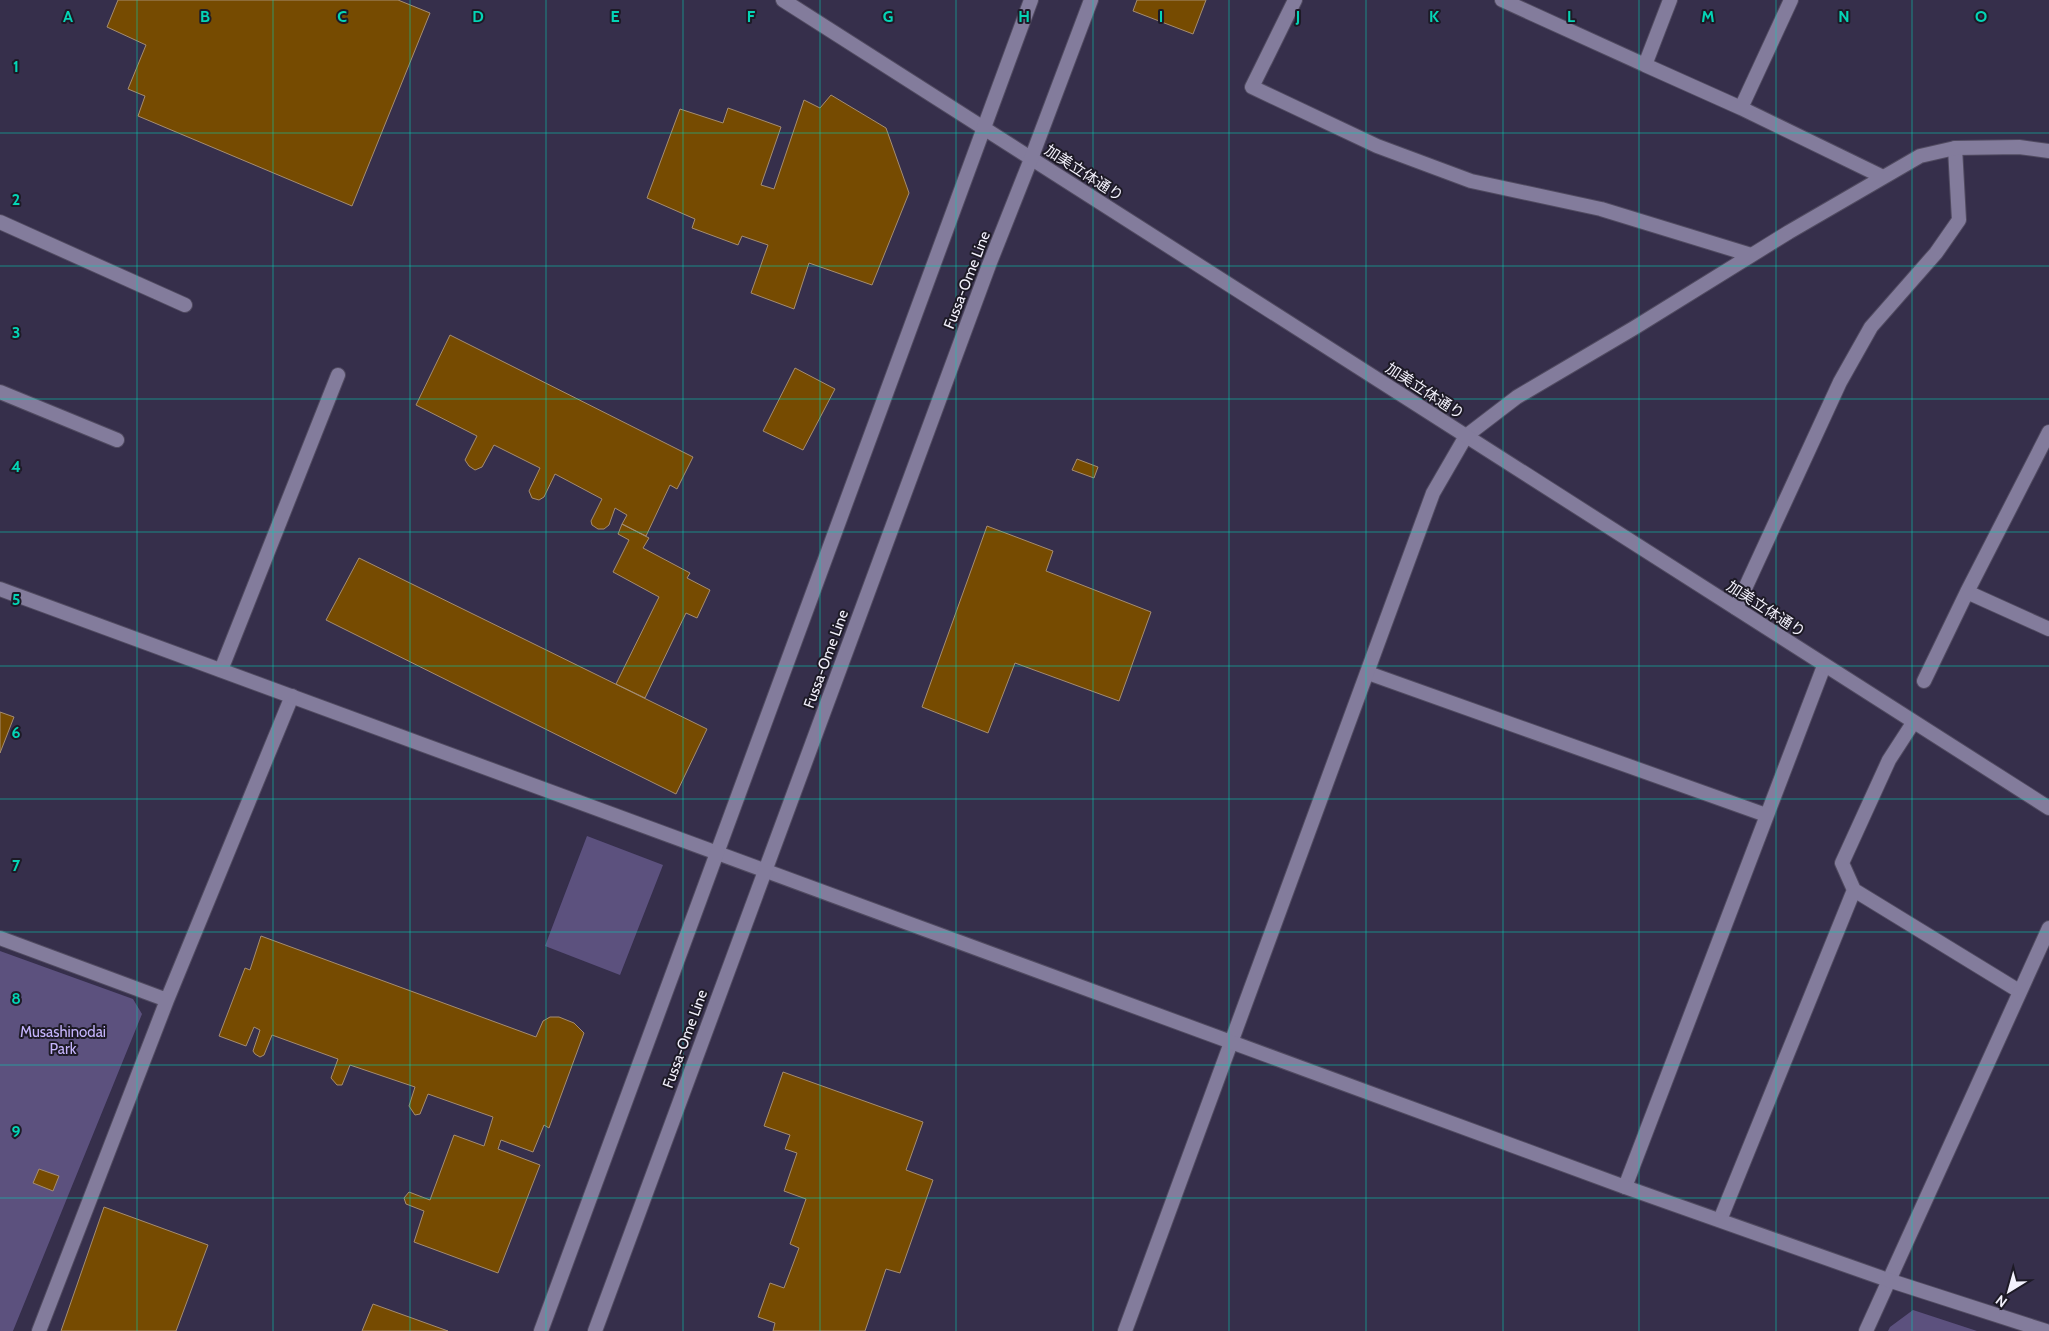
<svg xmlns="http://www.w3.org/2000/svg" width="2049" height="1331" font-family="Cabin,'Noto Sans JP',sans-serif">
<rect width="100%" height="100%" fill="#362f4b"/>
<path fill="#5c517e" d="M 587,836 L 663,865 L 620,975 L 545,946 Z
M 0,951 L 133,999 L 142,1014 L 13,1331 L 0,1331 Z
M 1913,1310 L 1977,1331 L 1978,1331 L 1888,1331 L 1890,1327 Z"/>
<path fill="#764b01" stroke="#a58d71" d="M 118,0 L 398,0 L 430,13 L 352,206 L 138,116 L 145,96 L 128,89 L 146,45 L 107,27 Z
M 1137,0 L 1206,0 L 1193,34 L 1133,11 Z
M 831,95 L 886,128 L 909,193 L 872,285 L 809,263 L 794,309 L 751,293 L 768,245 L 742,236 L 738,245 L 692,228 L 695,219 L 647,198 L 680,109 L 723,123 L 728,108 L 781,127 L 761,185 L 774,189 L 804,100 L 820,108 Z
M 450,335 L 693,457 L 677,489 L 670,485 L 646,536 L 622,524 L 627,515 L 615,508 L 609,525 L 604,529 L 598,529 L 592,525 L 591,521 L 602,499 L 555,474 L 544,497 L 539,500 L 532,498 L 529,491 L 540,468 L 494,445 L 482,467 L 475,470 L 469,466 L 465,460 L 477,436 L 416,405 Z
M 795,368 L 835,389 L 803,450 L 763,431 Z
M 1077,459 L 1098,467 L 1094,478 L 1072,470 Z
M 622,524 L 649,538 L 643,548 L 690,573 L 687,578 L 710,590 L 697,618 L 686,613 L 645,698 L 616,684 L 659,597 L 613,572 L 629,540 L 618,534 Z
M 987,526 L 1053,551 L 1046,571 L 1151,612 L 1119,701 L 1015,663 L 988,733 L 922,707 Z
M 359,558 L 707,729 L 676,794 L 326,620 Z
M 0,712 L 14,717 L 0,753 Z
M 261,936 L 536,1037 L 543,1021 L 550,1017 L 559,1017 L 574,1023 L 584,1033 L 549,1128 L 544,1125 L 533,1152 L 501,1140 L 498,1149 L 540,1165 L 498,1273 L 414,1242 L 424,1211 L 406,1204 L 404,1198 L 409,1192 L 430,1200 L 454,1135 L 484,1146 L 493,1117 L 428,1094 L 420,1114 L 415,1115 L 409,1106 L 415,1087 L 350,1065 L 342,1085 L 337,1085 L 331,1078 L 338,1059 L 272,1035 L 264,1055 L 260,1057 L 255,1054 L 253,1051 L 260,1030 L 254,1027 L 246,1046 L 219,1036 L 245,968 L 250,970 Z
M 783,1072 L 923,1122 L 906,1170 L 933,1180 L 900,1273 L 886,1269 L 865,1331 L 773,1331 L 775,1323 L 758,1317 L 770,1283 L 784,1288 L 799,1248 L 790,1244 L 806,1199 L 784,1191 L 797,1153 L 785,1149 L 790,1135 L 764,1126 Z
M 39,1169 L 59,1176 L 53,1191 L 33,1183 Z
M 104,1207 L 208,1245 L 176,1331 L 61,1331 Z
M 373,1304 L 448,1331 L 362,1331 Z"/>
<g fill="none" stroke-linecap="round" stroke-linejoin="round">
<g stroke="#514b61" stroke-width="16">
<path id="service" d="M 1967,592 L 2049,629
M 1736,608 L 1840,382 L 1871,327 L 1936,253 L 1959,220 L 1955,148
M 1368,673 L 1766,815
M 1924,681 L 1967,592 L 2049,432
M 1854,890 L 2019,991
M 1625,1187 L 1824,666
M 1720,1220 L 1854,890 L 1842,863 L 1889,760 L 1913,723"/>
</g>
<g stroke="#514b61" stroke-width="16">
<path id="minor" d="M 1295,0 L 1252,87 L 1377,146 L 1471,181 L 1601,209 L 1751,255
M 1502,0 L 1645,65
M 1670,0 L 1645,65 L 1741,108 L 1791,0
M 1741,108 L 1883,177
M 0,222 L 185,305
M 0,392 L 117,440
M 221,670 L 338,375
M 0,938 L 167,1000
M 39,1331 L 167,1000 L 292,696
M 1125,1331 L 1433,493 L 1466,436 L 1517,397 L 1634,328 L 1789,232 L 1920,156 L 1955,148 L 2019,147 L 2049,151
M 1866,1331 L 2049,928"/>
</g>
<g stroke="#514b61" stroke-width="16">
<path id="tertiary" d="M 783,0 L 2049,808
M 0,589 L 1625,1187 L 1888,1280 L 2046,1331"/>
</g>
<g stroke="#514b61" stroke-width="16">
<path id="secondary" d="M 541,1331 L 1031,0
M 595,1331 L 989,265 L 1031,159 L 1091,0"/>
</g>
<use href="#service" stroke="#837c9c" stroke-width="14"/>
<use href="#minor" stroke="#837c9c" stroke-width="14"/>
<use href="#tertiary" stroke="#837c9c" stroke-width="14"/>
<use href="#secondary" stroke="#837c9c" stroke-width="14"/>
</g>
<path fill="none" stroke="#04d5b6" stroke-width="1" stroke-opacity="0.55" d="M 137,0 L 137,1331M 273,0 L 273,1331M 410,0 L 410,1331M 546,0 L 546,1331M 683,0 L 683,1331M 820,0 L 820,1331M 956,0 L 956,1331M 1093,0 L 1093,1331M 1229,0 L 1229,1331M 1366,0 L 1366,1331M 1503,0 L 1503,1331M 1639,0 L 1639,1331M 1776,0 L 1776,1331M 1912,0 L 1912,1331M 0,133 L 2049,133M 0,266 L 2049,266M 0,399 L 2049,399M 0,532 L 2049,532M 0,666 L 2049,666M 0,799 L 2049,799M 0,932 L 2049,932M 0,1065 L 2049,1065M 0,1198 L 2049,1198"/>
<g text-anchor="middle" stroke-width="4" stroke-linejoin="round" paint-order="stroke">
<g font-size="15" fill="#f3f1fc" stroke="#1d1a26">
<text transform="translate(1084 173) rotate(33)" y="5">加美立体通り</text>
<text transform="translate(967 280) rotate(-69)" y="5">Fussa-Ome Line</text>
<text transform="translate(1425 391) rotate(33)" y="5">加美立体通り</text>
<text transform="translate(1766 609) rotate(33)" y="5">加美立体通り</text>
<text transform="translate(826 659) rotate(-70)" y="5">Fussa-Ome Line</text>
<text transform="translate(685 1039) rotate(-70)" y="5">Fussa-Ome Line</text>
</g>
<g font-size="15" fill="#c5b4fb" stroke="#1d1a26">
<text x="63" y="1037">Musashinodai<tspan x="63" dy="17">Park</tspan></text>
</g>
</g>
<g font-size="16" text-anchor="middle" font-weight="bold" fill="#04d5b6" stroke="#1d1a26" stroke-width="4" stroke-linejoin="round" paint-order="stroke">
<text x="68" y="22">A</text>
<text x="205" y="22">B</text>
<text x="342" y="22">C</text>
<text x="478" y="22">D</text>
<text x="615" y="22">E</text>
<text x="751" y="22">F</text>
<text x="888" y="22">G</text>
<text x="1024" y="22">H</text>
<text x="1161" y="22">I</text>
<text x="1298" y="22">J</text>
<text x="1434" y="22">K</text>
<text x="1571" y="22">L</text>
<text x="1708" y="22">M</text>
<text x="1844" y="22">N</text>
<text x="1981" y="22">O</text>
<text x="16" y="72">1</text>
<text x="16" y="205">2</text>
<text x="16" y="338">3</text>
<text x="16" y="472">4</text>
<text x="16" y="605">5</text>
<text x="16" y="738">6</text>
<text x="16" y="871">7</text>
<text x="16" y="1004">8</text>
<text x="16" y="1137">9</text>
</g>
<g transform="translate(2009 1291) rotate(217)" stroke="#1d1a26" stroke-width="4" paint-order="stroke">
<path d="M0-4L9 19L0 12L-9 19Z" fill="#f3f1fc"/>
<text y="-8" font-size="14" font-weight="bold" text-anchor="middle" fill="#f3f1fc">N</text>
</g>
</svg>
